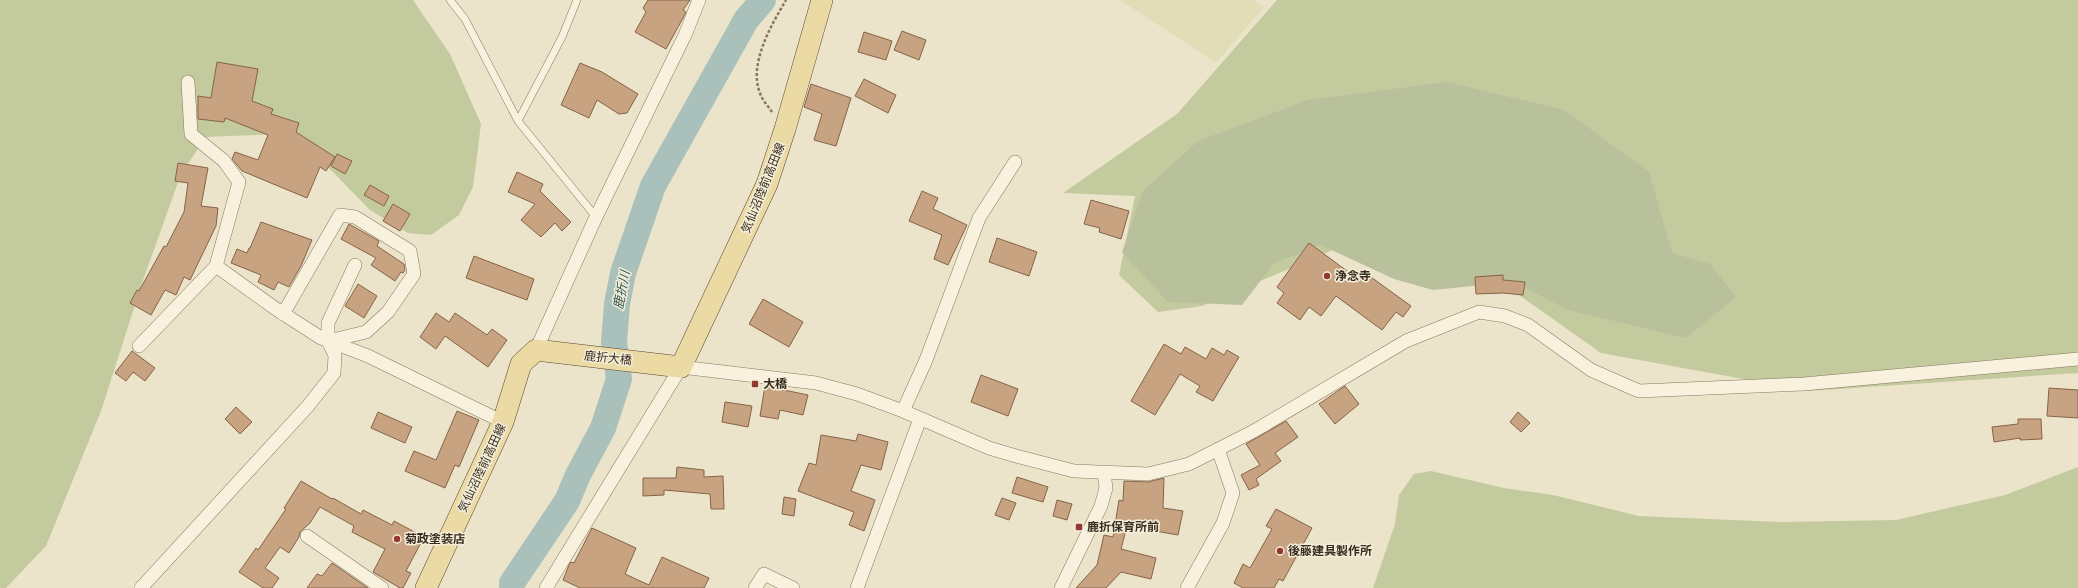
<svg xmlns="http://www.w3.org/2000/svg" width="2078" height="588" font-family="Lora,'Noto Sans JP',serif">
<rect width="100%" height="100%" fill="#ece4ca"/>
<path fill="#e1ddb7" d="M 1120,0 L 1254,0 L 1264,7 L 1216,63 Z"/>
<path fill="#c2ca9e" d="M 0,0 L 413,0 L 450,54 L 481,124 L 473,187 L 459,215 L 431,235 L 408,233 L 370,210 L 325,164 L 282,134 L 206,137 L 181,174 L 142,283 L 101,411 L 46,546 L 6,588 L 0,588 Z
M 1277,0 L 2078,0 L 2078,373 L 1808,391 L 1601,353 L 1454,249 L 1340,247 L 1202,306 L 1158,312 L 1119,275 L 1135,196 L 1063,193 L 1177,114 Z
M 2078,467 L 2078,588 L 1373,588 L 1395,524 L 1399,495 L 1414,474 L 1431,471 L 1504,488 L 1553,495 L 1639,516 L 1783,522 L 1896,520 L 2005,495 Z"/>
<path fill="#b9c09c" d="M 1447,82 L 1564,110 L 1649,172 L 1672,253 L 1710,264 L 1736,297 L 1686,338 L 1568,310 L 1513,282 L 1433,290 L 1394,279 L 1321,245 L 1274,263 L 1242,305 L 1168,302 L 1122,252 L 1143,191 L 1198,141 L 1308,100 Z"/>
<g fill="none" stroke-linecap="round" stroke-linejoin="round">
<path stroke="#aac1bb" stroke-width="26" d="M 512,588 L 512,583 L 567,501 L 578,475 L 603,428 L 619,379 L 614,342 L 617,304 L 623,273 L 653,186 L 746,20 L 763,0"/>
</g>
<path fill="#c8a382" stroke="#856346" d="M 648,0 L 690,0 L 683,10 L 686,12 L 683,18 L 666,49 L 635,32 L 646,12 L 643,8 Z
M 902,31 L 926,40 L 919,60 L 894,50 Z
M 864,32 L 892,41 L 886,60 L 858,52 Z
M 217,62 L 258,69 L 252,101 L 273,109 L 271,114 L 299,123 L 296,132 L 335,157 L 326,171 L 320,167 L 307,198 L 242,171 L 232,159 L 235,152 L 258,160 L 268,135 L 225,118 L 224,122 L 198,119 L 198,96 L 211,98 Z
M 580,63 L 602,72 L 638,94 L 627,113 L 619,114 L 597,100 L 589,118 L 561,105 Z
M 864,79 L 896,95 L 888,113 L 855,96 Z
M 811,84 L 851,98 L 836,146 L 814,140 L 822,114 L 804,107 Z
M 337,154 L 352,161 L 345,174 L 331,166 Z
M 178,163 L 208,168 L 201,206 L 218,208 L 216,226 L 190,280 L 184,277 L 176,295 L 165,290 L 151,315 L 130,303 L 137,290 L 139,291 L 164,246 L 166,247 L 184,212 L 188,183 L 175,181 Z
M 517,172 L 543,184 L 540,191 L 571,222 L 562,231 L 555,223 L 541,237 L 521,220 L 535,204 L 508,192 Z
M 370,185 L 389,196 L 384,206 L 364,195 Z
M 922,191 L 938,198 L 933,209 L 967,225 L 948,265 L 934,259 L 942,235 L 909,221 Z
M 1091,200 L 1129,211 L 1121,239 L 1099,232 L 1100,228 L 1084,224 Z
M 393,204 L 410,214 L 400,231 L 383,221 Z
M 261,222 L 312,240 L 301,266 L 289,287 L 278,282 L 274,290 L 258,282 L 261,275 L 231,263 L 237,249 L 247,253 L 249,248 L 250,248 Z
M 349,224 L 379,241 L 377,246 L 404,264 L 405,270 L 403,273 L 401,272 L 395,281 L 371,265 L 376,258 L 341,239 Z
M 997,238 L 1037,252 L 1029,276 L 989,262 Z
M 1309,243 L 1358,279 L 1364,272 L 1411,306 L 1403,317 L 1396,312 L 1382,330 L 1336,296 L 1321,316 L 1309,307 L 1300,320 L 1277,303 L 1284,293 L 1277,287 Z
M 474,256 L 534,279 L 527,300 L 466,278 Z
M 1503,275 L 1503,280 L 1525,282 L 1523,295 L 1503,293 L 1476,294 L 1475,277 Z
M 358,284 L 377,296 L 364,318 L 345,306 Z
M 763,299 L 803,322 L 789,347 L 749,324 Z
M 436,313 L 449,322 L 455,313 L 487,335 L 492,329 L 507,340 L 488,367 L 445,336 L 436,349 L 420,337 Z
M 1164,344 L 1181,354 L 1185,347 L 1206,359 L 1212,348 L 1224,355 L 1227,350 L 1239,357 L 1213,401 L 1196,392 L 1200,386 L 1180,374 L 1155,415 L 1131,401 Z
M 132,351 L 155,368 L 145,381 L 133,372 L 126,381 L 115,373 Z
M 981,375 L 1018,389 L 1008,416 L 971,402 Z
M 765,386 L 808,395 L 803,415 L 780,410 L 778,419 L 760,416 Z
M 1345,386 L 1359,404 L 1335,424 L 1319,404 Z
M 2049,388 L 2078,390 L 2078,418 L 2047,416 Z
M 725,402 L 752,406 L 748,427 L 722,422 Z
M 236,407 L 252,422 L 240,434 L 225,419 Z
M 457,411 L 479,420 L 459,467 L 455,465 L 445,488 L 405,471 L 414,451 L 436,460 Z
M 378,412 L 412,427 L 405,443 L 371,428 Z
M 1518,412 L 1530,423 L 1521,432 L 1510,422 Z
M 2018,419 L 2041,419 L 2042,439 L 2020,440 L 2020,438 L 1994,442 L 1992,427 L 2018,424 Z
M 1286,421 L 1298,437 L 1275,453 L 1281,461 L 1256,479 L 1259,485 L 1249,490 L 1241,475 L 1260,465 L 1246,444 Z
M 858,434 L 888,442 L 881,470 L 861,465 L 851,491 L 875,500 L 864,531 L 849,525 L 854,512 L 798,491 L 809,463 L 816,465 L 821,435 L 856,441 Z
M 677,467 L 704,470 L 704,477 L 723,476 L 724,509 L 711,509 L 710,494 L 664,490 L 664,495 L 643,496 L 643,478 L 676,478 Z
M 1017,477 L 1048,487 L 1043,502 L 1012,493 Z
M 1164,478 L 1163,508 L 1183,511 L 1178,535 L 1127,526 L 1121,549 L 1156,558 L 1151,579 L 1121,572 L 1106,588 L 1076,588 L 1097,565 L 1104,535 L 1113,537 L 1119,500 L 1123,501 L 1124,481 L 1148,482 Z
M 301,481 L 332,499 L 333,498 L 361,514 L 363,510 L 392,525 L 394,521 L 424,537 L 406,571 L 411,573 L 403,588 L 400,588 L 373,572 L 385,549 L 352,532 L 354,526 L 320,507 L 310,523 L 300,532 L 299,537 L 289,553 L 280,547 L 265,568 L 279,578 L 272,588 L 263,588 L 239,572 L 256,548 L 258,550 L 286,509 L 284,508 Z
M 784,497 L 796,499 L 794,516 L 782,514 Z
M 1002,498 L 1016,503 L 1009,520 L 995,515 Z
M 1057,500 L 1072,504 L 1067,520 L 1053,516 Z
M 1276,509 L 1312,528 L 1283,581 L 1279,579 L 1274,588 L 1243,588 L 1234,583 L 1243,564 L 1250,568 L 1272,529 L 1266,526 Z
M 592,528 L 636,548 L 625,574 L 649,585 L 662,557 L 709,578 L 704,588 L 580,588 L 563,580 L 569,565 L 571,562 L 574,563 Z
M 332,563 L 368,588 L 307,588 L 317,574 L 322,576 Z"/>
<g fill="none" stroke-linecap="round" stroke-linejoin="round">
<g stroke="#88775f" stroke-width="8">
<path id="service" d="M 450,0 L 465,19 L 518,121 L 596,217
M 518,121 L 562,37 L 577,0"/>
</g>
<g stroke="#88775f" stroke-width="14">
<path id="minor" d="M 188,82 L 191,134 L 224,161 L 239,182 L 216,266 L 276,309 L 321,338 L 368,356 L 503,422
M 283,314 L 340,215 L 355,217 L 410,251 L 414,274 L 388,312 L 366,332 L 328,341 L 328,323 L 355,265
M 139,346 L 216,266
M 536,350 L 596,217 L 685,35 L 699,0
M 903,411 L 926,360 L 979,218 L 1015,162
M 307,536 L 382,588
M 141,588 L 308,406 L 334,373 L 335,355 L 328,341
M 546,588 L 681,367 L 816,383 L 857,394 L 903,411 L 989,448 L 1016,456 L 1074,471 L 1148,474 L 1189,464 L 1254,431 L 1406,341 L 1479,312 L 1505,316 L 1528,325 L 1591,370 L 1639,391 L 1804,384 L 2078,359
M 755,588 L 764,574 L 793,588
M 857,588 L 920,419
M 1061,588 L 1101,506 L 1106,488 L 1104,473
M 1187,588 L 1223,523 L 1233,493 L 1218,449"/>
</g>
<g stroke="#564533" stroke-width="22">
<path id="primary" d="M 426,588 L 503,422 L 521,364 L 536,350 L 681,367 L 767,184 L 785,129 L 822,0"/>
</g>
<path stroke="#88775f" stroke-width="2.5" stroke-dasharray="3 2" stroke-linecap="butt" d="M 772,112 C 768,106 762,100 760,93 C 748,64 772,24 786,0"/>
<use href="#service" stroke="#f7f1dd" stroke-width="7"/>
<use href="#minor" stroke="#f7f1dd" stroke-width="13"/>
<use href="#primary" stroke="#ecdaa5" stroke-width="21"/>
</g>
<g fill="#933833" stroke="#f4eed9" stroke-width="1.5">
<circle cx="1327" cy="276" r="4"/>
<rect x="751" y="380" width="8" height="8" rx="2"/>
<rect x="1075" y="523" width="8" height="8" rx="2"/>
<circle cx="397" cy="539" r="4"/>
<circle cx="1280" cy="551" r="4"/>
</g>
<g text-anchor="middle" stroke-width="3" stroke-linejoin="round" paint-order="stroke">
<g font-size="12" fill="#392e21" stroke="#f4eed9">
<text transform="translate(763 188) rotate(-68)" y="4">気仙沼陸前高田線</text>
<text transform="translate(608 358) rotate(6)" y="4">鹿折大橋</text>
<text transform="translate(482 468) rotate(-65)" y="4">気仙沼陸前高田線</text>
</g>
<g font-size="12" font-weight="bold" fill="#392e21" stroke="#f4eed9" text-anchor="start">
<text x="1335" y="280">浄念寺</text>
<text x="763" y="388">大橋</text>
<text x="1087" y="531">鹿折保育所前</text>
<text x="405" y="543">菊政塗装店</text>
<text x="1288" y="555">後藤建具製作所</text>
</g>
<g font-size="13" font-style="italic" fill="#325857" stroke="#f4eed9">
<text transform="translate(621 290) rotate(-79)" y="5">鹿折川</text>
</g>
</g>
</svg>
